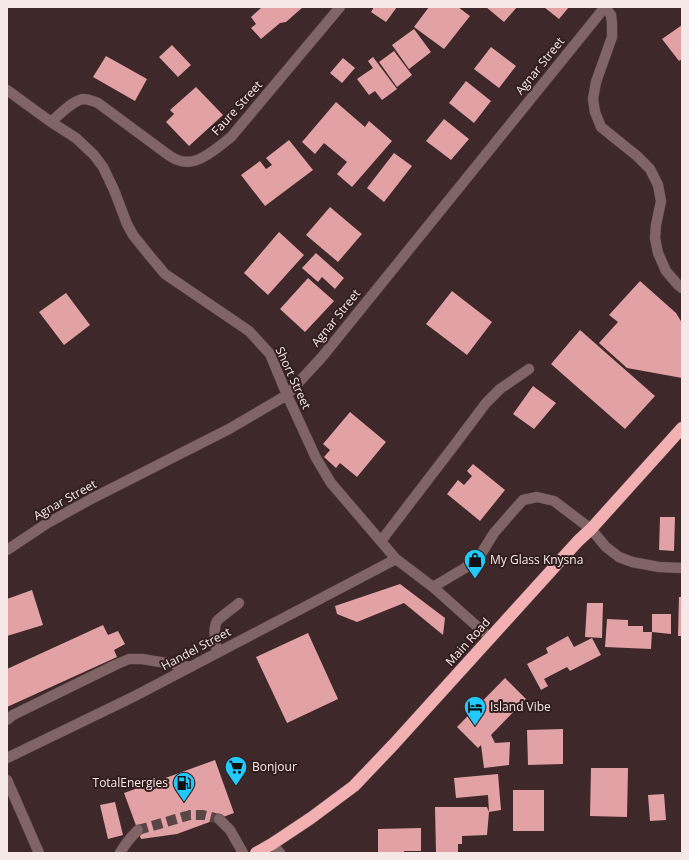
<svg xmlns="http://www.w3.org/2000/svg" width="689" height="860" font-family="'Open Sans',sans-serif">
<rect width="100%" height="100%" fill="#3e2829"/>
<path fill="#e2a1a4" d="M 262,7 L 303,7 L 286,22 L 280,23 L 261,39 L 251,28 L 256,24 L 251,17 Z
M 374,7 L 397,7 L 386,22 L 371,12 Z
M 429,7 L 458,7 L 470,16 L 444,49 L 414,27 Z
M 486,7 L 517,7 L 504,22 Z
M 544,7 L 569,7 L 559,19 Z
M 682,25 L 682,59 L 679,61 L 662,39 Z
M 414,29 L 431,52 L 409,69 L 392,45 Z
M 172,45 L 191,65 L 178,77 L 159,57 Z
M 491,47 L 516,66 L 499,88 L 474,69 Z
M 394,51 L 412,75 L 397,87 L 379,62 Z
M 106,56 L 147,79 L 135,101 L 93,77 Z
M 373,57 L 397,89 L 382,100 L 375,91 L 369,95 L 357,79 L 373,68 L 368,61 Z
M 343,58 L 355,68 L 342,83 L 330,73 Z
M 466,81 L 491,101 L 474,123 L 449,103 Z
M 196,87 L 223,115 L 189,146 L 166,122 L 174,114 L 170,110 Z
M 336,102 L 365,127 L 369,121 L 392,141 L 352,187 L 337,174 L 347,162 L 324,143 L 315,154 L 302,142 Z
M 444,119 L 469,139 L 451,160 L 426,141 Z
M 289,140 L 313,170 L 265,206 L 241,175 L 260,161 L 266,169 L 272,165 L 266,158 Z
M 394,153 L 412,166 L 384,202 L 367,188 Z
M 330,207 L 362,234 L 338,262 L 306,235 Z
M 279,232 L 304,255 L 268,295 L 244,273 Z
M 316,253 L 344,278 L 335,289 L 322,277 L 318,282 L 302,268 Z
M 308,278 L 334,301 L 305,332 L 280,309 Z
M 640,281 L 676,313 L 682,323 L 682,378 L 627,368 L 599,343 L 618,322 L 609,315 Z
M 452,291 L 492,322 L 467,355 L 426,324 Z
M 66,293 L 90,325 L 64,345 L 39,312 Z
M 580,330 L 655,396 L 625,429 L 551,364 Z
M 533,386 L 556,403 L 534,429 L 513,414 Z
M 350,412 L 386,442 L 357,477 L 340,463 L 336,468 L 324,457 L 330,450 L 323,444 Z
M 473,464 L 505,490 L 480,521 L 447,494 L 458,480 L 464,485 L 472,476 L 467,471 Z
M 660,517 L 675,517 L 674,551 L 659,550 Z
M 400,584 L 445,618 L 443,635 L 404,603 L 357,622 L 337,614 L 335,606 Z
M 32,590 L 43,625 L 7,636 L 7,599 Z
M 679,597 L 682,597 L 682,636 L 678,636 Z
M 587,603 L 603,603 L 602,638 L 585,637 Z
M 652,614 L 671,614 L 671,634 L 652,632 Z
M 607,619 L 628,620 L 628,626 L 643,626 L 643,632 L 652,632 L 651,649 L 605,647 Z
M 103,625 L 108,635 L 118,631 L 125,644 L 114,650 L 117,657 L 7,707 L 7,669 Z
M 308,633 L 338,699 L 287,723 L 256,657 Z
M 568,636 L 574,647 L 592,638 L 601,655 L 570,671 L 567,667 L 544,679 L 548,686 L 541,690 L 527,664 L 548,653 L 546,648 Z
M 505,678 L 526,699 L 491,735 L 495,743 L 510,742 L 509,765 L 484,768 L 481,745 L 478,748 L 457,727 Z
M 563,729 L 563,764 L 528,765 L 527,730 Z
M 215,760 L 234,813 L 177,834 L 141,839 L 124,793 Z
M 591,768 L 628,768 L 627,817 L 590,816 Z
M 498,774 L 501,810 L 489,812 L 488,795 L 456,798 L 454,778 Z
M 513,790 L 544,790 L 544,831 L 513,831 Z
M 664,794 L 666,820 L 650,821 L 648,795 Z
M 115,802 L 123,835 L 108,839 L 100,805 Z
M 435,807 L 487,807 L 489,812 L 487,835 L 462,836 L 462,844 L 458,844 L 458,853 L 436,853 Z
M 421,828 L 421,851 L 404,851 L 404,853 L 378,853 L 378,829 Z"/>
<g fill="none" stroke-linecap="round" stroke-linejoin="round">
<path stroke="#5a4546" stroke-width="10" stroke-dasharray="10 5" stroke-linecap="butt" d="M 138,830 L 190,815 L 203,815 L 219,819"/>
<g stroke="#5c4748" stroke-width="11">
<path id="minor" d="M 605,7 L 611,15 L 612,23 L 612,37 L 596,82 L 593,99 L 595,112 L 601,127 L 637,156 L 650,169 L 658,185 L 661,201 L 656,225 L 655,238 L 658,253 L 666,271 L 678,285 L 682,288
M 7,90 L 51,122 L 76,138 L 94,155 L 103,167 L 114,190 L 127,224 L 133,235 L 149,255 L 165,274 L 249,331 L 270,354 L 287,395 L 316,458 L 331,483 L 396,559 L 433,587 L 490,638
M 51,122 C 59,115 72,101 83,99 C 88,99 93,101 98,103 L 167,154 C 170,156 174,159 178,160 C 196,168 217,148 231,137 L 340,7
M 381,541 L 456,443 L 486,403 L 500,389 L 529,369
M 7,550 L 46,524 L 91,499 L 229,429 L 287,395 L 322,357 L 605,7
M 433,587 L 465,568 L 481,554 L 494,533 L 514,510 L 523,500 L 537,497 L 554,501 L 591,529 L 606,547 L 619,557 L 632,562 L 659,567 L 682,568
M 217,653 C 216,644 212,630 217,621 C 220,617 235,607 239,603
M 7,720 L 13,715 L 115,665 L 129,659 L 142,659 L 191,667
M 7,758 L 135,696 L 396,559
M 7,780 L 39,853
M 219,819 L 230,830 L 243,853
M 272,844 L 280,853
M 120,853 C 125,844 131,837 138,830"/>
</g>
<g stroke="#5c4748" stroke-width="13">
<path id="highway" d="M 256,853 L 272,844 L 311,818 L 354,786 L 394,744 L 578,541 L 591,529 L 682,428"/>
</g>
<use href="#minor" stroke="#816566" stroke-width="10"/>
<use href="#highway" stroke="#f2b0b2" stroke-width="12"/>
</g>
<defs>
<g id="shop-pin" transform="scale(1.15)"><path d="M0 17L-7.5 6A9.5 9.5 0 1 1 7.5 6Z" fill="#21c9fd" stroke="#331e1f"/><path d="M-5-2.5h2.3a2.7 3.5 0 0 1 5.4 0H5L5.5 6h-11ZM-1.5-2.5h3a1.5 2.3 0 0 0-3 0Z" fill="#111"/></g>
<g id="hotel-pin" transform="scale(1.15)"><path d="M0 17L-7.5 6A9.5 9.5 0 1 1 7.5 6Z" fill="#21c9fd" stroke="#331e1f"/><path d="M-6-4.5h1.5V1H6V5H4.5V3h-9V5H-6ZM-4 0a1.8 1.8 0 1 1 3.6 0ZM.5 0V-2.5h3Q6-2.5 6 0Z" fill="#111"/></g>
<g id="supermarket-pin" transform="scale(1.15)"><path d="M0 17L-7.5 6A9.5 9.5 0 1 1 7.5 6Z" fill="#21c9fd" stroke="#331e1f"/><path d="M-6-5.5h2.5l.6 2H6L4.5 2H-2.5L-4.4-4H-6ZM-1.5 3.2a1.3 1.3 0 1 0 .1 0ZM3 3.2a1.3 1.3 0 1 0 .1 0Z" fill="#111"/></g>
<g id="fuel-pin" transform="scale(1.15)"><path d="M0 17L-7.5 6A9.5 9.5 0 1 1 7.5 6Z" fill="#21c9fd" stroke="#331e1f"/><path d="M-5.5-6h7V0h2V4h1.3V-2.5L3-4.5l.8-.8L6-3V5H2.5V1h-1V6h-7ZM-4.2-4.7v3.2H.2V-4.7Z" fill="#111"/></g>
</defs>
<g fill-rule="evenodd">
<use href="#shop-pin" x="475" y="560"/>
<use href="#hotel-pin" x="475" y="707"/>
<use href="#supermarket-pin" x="236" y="767"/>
<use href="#fuel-pin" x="184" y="783"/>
</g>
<g text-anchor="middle" stroke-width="4" stroke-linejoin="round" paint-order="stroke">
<g font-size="12" fill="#f7e8e8" stroke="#331e1f">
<text transform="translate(540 66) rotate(-51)" y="4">Agnar Street</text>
<text transform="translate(237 108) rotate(-48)" y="4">Faure Street</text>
<text transform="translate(336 318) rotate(-51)" y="4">Agnar Street</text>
<text transform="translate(293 378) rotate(65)" y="4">Short Street</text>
<text transform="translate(65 500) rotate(-29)" y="4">Agnar Street</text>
<text transform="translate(468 642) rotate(-48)" y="4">Main Road</text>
<text transform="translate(196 649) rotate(-28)" y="4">Handel Street</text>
</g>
<g font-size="12" fill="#f7e8e8" stroke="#331e1f" text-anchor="start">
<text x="490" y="564">My Glass Knysna</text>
<text x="490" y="711">Island Vibe</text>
<text x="252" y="771">Bonjour</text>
<text x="168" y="787" text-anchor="end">TotalEnergies</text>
</g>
</g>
<rect width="689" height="860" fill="none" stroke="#f7e8e8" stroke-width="16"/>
</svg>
